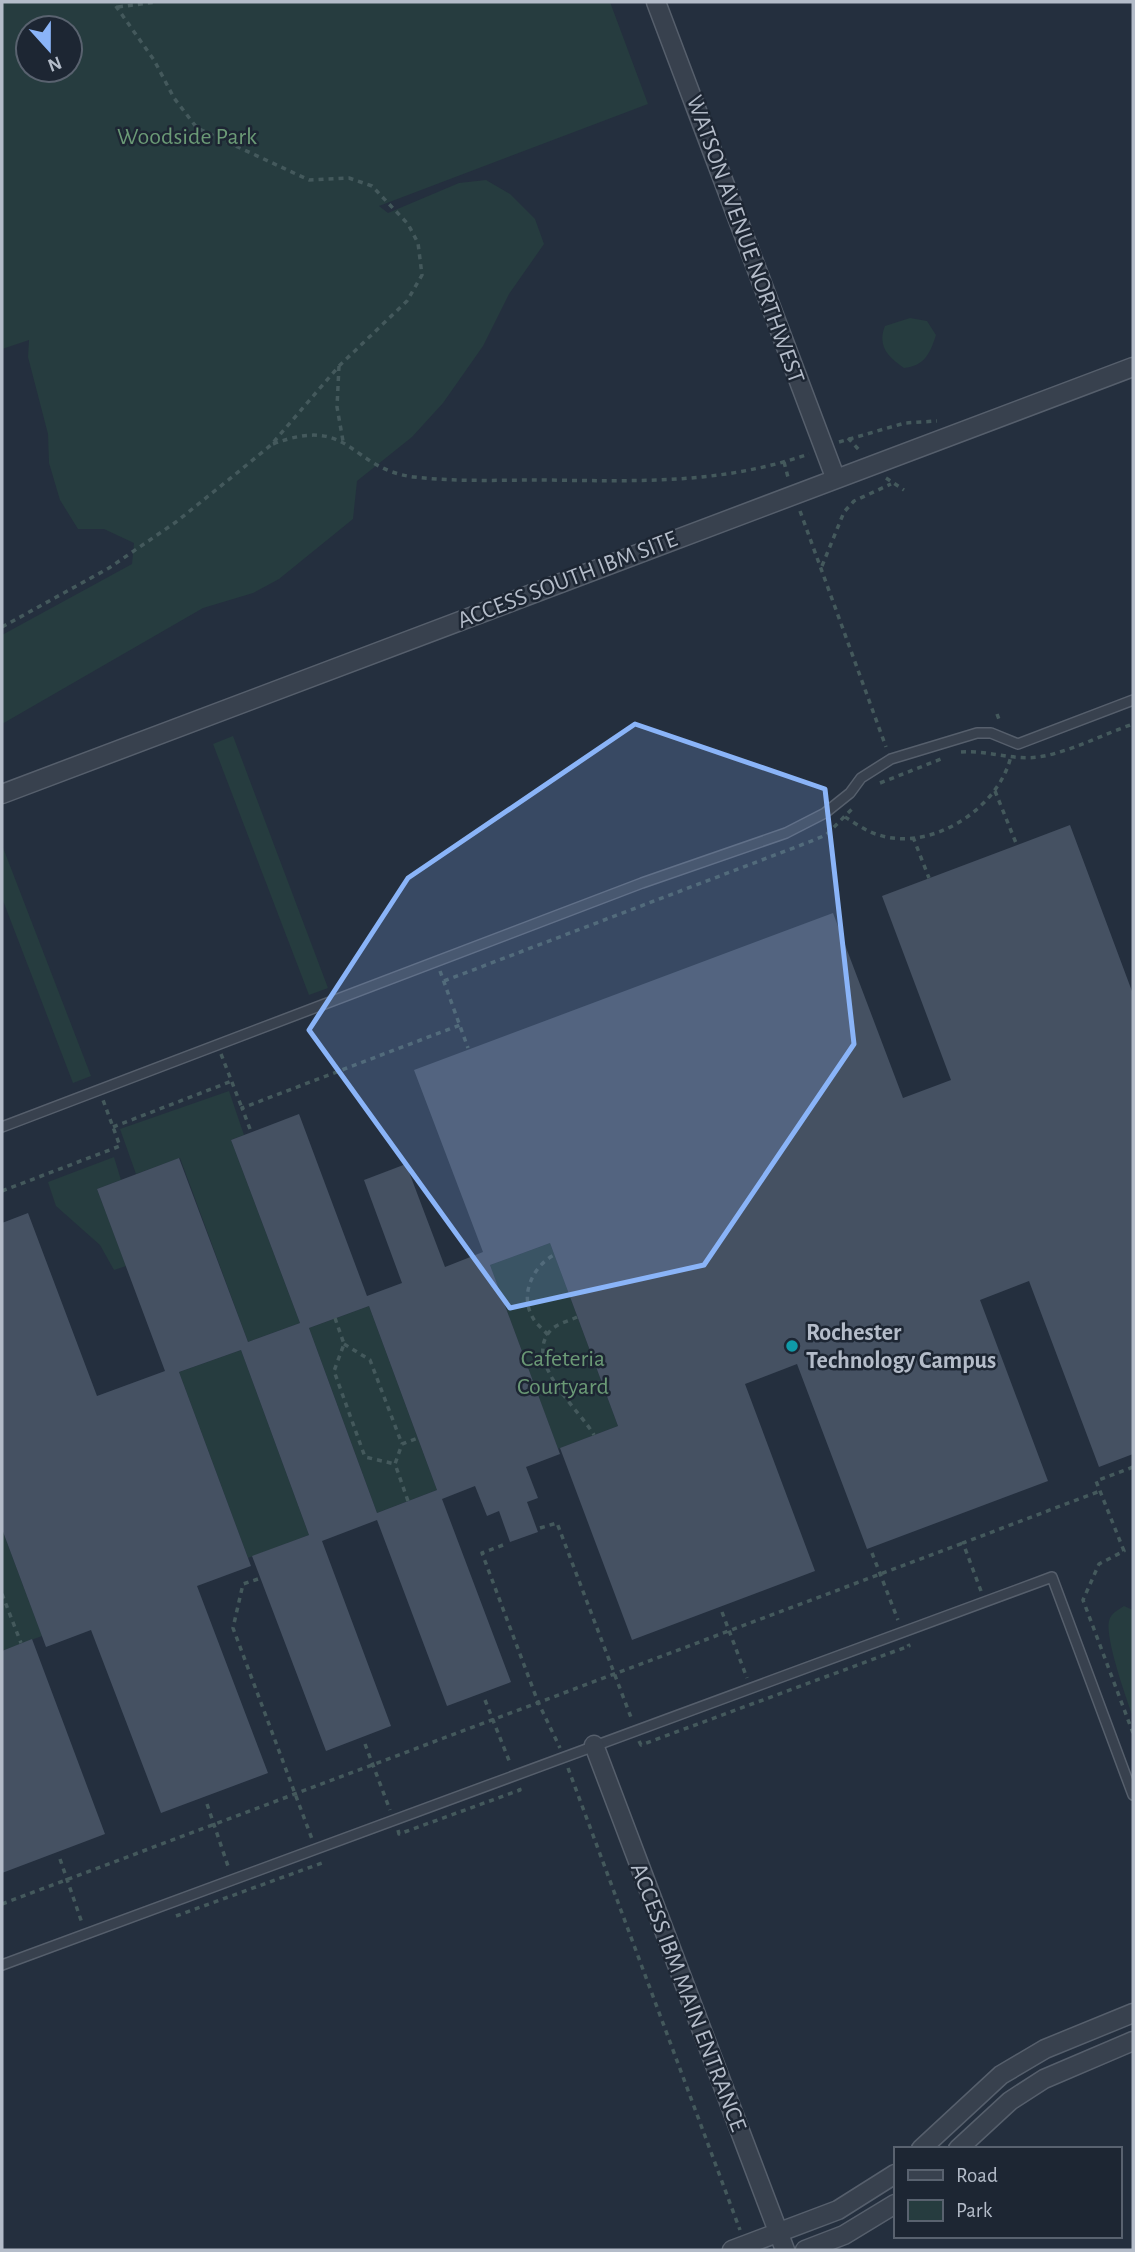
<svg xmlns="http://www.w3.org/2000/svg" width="1135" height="2252" font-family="'Alegreya Sans',sans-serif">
<rect width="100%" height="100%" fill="#242f3e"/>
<path fill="#263c3f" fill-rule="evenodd" d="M 2,2 L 610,2 L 648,104 L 379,206 L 388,213 L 459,183 L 486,180 L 510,194 L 535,219 L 544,244 L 509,294 L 483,346 L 443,403 L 412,437 L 357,481 L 353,519 L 279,579 L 253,593 L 203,608 L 2,724 L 2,635 L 132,564 L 134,543 L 104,529 L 78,529 L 60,500 L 49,463 L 48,434 L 28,357 L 29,340 L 2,349 ZM 70,28 L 70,70 L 28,70 L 28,28 Z
M 910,318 L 927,321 L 936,335 C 930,354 924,366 904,368 C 888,357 877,346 885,326 Z
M 233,736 L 328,988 L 309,995 L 213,744 Z
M 2,845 L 91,1076 L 73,1083 L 2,898 Z
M 229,1091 L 244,1135 L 231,1140 L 300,1323 L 248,1342 L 180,1158 L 136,1174 L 120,1129 Z
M 114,1157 L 121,1180 L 97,1189 L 126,1266 L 114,1270 L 100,1245 L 56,1206 L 48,1182 Z
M 550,1243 L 618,1426 L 558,1449 L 490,1265 Z
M 369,1306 L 437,1490 L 377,1513 L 309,1328 Z
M 241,1350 L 309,1535 L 248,1558 L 179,1372 Z
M 2,1529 L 42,1636 L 2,1651 Z
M 1124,1606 L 1133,1610 L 1133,1717 C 1126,1698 1105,1638 1109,1621 C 1111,1613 1118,1610 1124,1606 Z"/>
<path fill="#455162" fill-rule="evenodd" d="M 1070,825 L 1133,994 L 1133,1454 L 1099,1467 L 1029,1281 L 980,1300 L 1048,1481 L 867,1549 L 797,1364 L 745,1384 L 815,1571 L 632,1640 L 560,1448 L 618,1426 L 550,1243 L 490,1265 L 560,1454 L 526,1467 L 538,1498 L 527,1502 L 538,1532 L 510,1542 L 499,1511 L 487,1516 L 475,1486 L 442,1499 L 511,1682 L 447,1706 L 377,1520 L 322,1541 L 391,1726 L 326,1751 L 252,1556 L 309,1535 L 241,1350 L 179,1372 L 251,1566 L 197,1586 L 268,1773 L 161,1813 L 91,1630 L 46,1647 L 2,1529 L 2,1223 L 28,1213 L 97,1396 L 165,1371 L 97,1189 L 179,1158 L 248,1342 L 300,1323 L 231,1140 L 299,1114 L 367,1296 L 402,1283 L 364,1180 L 406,1164 L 445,1267 L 483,1252 L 414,1070 L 833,913 L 903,1098 L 951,1080 L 882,896 ZM 369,1306 L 437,1490 L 377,1513 L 309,1328 Z
M 32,1639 L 105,1834 L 2,1873 L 2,1651 Z"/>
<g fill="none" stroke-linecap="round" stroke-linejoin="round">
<g stroke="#565f6c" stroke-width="12">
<path id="lane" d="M 2,1127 L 642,883 L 786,833 L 825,813 L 850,793 L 861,778 L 891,759 L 977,733 L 991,733 L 1018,744 L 1133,700
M 2,1965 L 1052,1577 L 1133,1795"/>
</g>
<g stroke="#565f6c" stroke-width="21">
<path id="street" d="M 656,2 L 835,477
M 2,794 L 1133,367
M 594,1745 L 785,2250
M 921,2149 L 1001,2075 L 1045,2049 L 1133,2013
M 958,2149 L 1010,2101 L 1044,2079 L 1133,2041
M 732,2250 L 838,2210 L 895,2174
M 805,2250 L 844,2235 L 895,2204"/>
</g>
<path stroke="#44595c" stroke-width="3.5" stroke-dasharray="5 5" stroke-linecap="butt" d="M 118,7 L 156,2
M 339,366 L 337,407 L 343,441
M 848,438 L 861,452
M 839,442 L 905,423 L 937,421
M 273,444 C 352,414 349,469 414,477 C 456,482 500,480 542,480 C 635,481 719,485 809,454
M 784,462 L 789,481
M 886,478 L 904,490
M 800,511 L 886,747
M 822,566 L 844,512 L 854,501 L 891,484
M 2,627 L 109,568 L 176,522 L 232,477 L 271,445 L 339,366 L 407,301 L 422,275 L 418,243 L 408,224 L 372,186 L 349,178 L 309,180 L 197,128 L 174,98 L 154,60 L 113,2
M 997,714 L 1000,722
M 961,752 C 989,750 1016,762 1044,756 C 1074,750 1104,734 1133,724
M 880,783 L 941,759
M 995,791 L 1016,843
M 845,817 C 855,823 867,832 879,835 C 932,852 999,808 1011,756
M 913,837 L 929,878
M 440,971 L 468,1048
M 444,981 L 809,842 L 826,835 L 852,809
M 221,1054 L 242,1108
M 113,1127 L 232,1081
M 250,1129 L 242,1108 L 460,1025
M 2,1191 L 120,1146 L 103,1100
M 577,1317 C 569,1321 559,1323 552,1329 C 520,1360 581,1411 594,1435
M 335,1318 L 344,1344 L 334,1371 L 365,1457 L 395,1464
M 548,1335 C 543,1329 536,1324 533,1318 C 519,1295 533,1266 554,1255
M 344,1344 L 370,1360 L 402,1444
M 1133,1467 L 1096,1481 L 1124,1551 L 1099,1564 L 1083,1600 L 1133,1733
M 408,1501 L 395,1464 L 402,1444 L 418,1438
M 540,1528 L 557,1523 L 632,1720
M 503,1545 L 482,1553 L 538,1702 L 560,1748
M 872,1553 L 898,1620
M 258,1579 L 243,1584 L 233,1628 L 312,1839
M 981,1591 L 963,1543 L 1100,1491
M 2,1594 L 21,1643
M 722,1612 L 747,1678
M 485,1700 L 510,1763
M 639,1741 L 641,1745 L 909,1646 L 908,1644
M 365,1744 L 390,1810
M 568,1768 L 740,2230
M 207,1804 L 229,1869
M 398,1830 L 399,1834 L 520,1790 L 519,1787
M 60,1859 L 82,1923
M 2,1904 L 963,1543
M 176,1916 L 322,1863 L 320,1859"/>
<use href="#lane" stroke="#38414e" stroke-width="9"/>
<use href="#street" stroke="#38414e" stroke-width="18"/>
</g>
<path fill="#8ab4f8" fill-opacity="0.2" stroke="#8ab4f8" stroke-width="5" stroke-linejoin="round" d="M 635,724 L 825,789 L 854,1044 L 704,1265 L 510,1308 L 309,1030 L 408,878 Z"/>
<circle fill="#0f9aa8" stroke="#1d2633" stroke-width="2.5" cx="792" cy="1346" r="7"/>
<g text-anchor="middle" stroke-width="5" stroke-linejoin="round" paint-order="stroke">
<g font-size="24" fill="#6b9a76" stroke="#1d2633">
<text x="187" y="144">Woodside Park</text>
<text x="563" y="1366">Cafeteria<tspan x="563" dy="28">Courtyard</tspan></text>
</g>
<g font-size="24" fill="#b4bcc9" stroke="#1d2633">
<text transform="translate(746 239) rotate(70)" y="8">WATSON AVENUE NORTHWEST</text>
<text transform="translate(567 579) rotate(-21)" y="8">ACCESS SOUTH IBM SITE</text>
<text transform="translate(689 1997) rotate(69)" y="8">ACCESS IBM MAIN ENTRANCE</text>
</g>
<g font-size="24" font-weight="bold" fill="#b4bcc9" stroke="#1d2633" text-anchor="start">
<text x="806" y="1340">Rochester<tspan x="806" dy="28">Technology Campus</tspan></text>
</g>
</g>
<rect width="1135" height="2252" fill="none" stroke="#b4bcc9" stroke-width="7"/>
<rect x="894" y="2147" width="228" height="91" fill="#1d2633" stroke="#59626f" stroke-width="2"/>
<rect x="908" y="2170" width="35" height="10" fill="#38414e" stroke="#59626f" stroke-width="2"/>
<text x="956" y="2182" font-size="21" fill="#b4bcc9">Road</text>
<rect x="908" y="2200" width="35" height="21" fill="#263c3f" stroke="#59626f" stroke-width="2"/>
<text x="956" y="2217" font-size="21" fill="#b4bcc9">Park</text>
<g transform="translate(49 49) rotate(159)"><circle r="33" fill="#1d2633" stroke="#59626f" stroke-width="2"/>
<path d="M0-5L12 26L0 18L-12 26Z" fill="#8ab4f8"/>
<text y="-10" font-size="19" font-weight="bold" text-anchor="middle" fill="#b4bcc9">N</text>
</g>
</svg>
